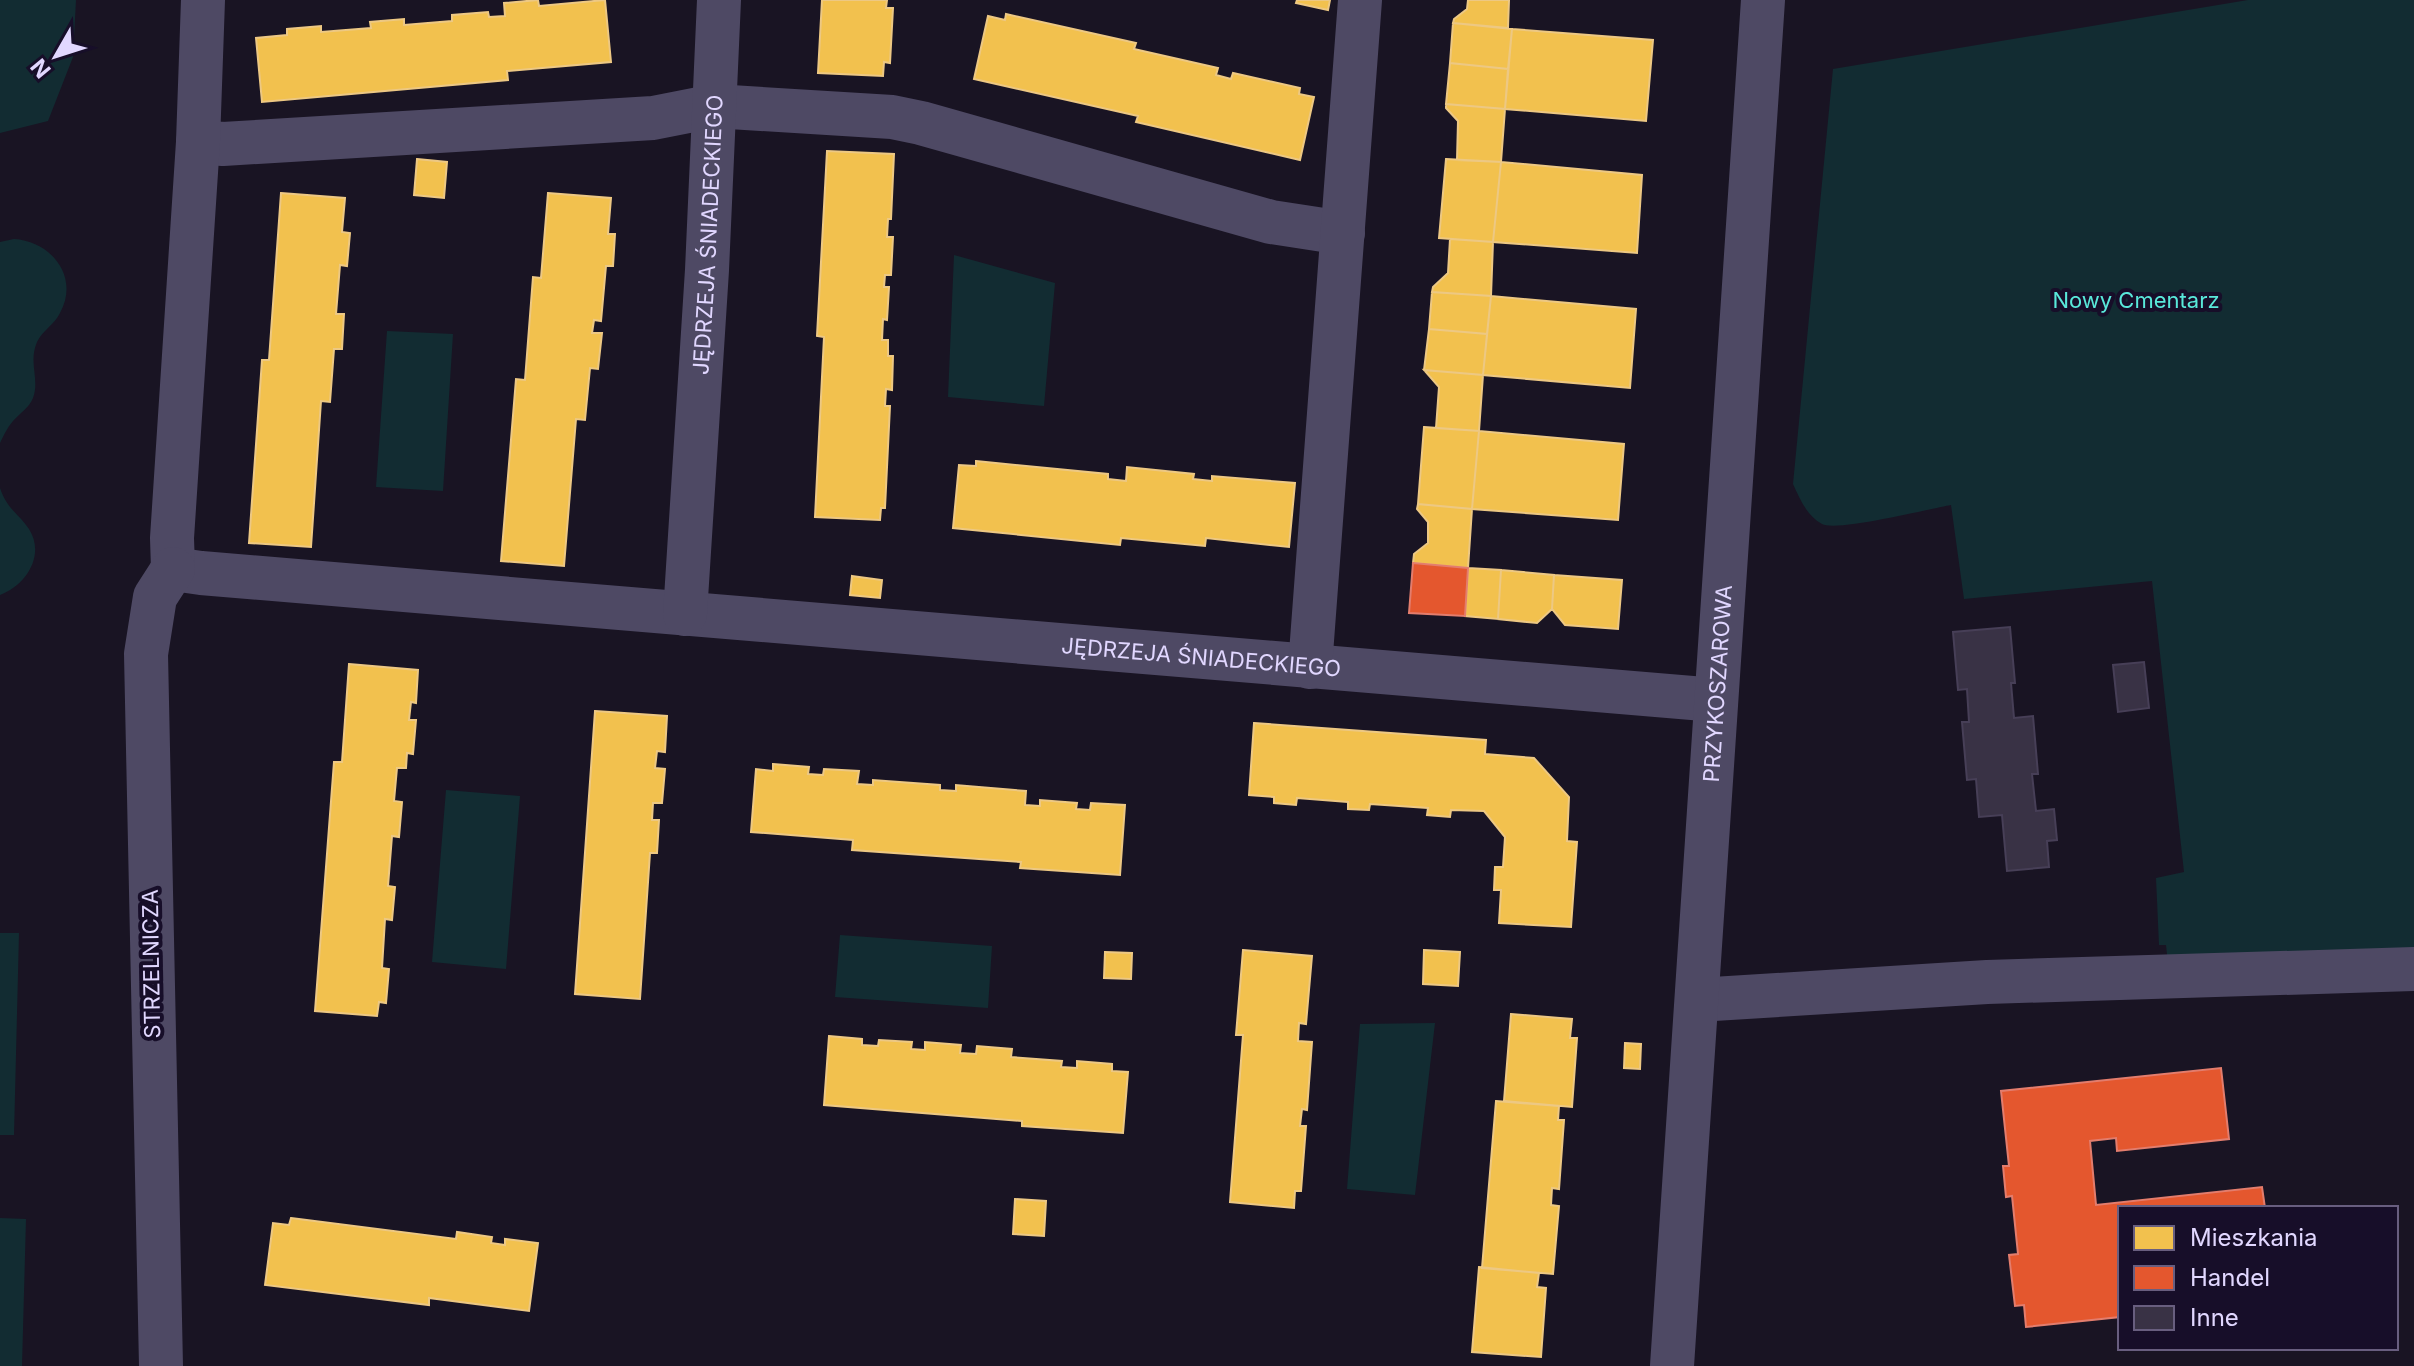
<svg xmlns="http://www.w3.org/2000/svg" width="2414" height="1366" font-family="Inter,sans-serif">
<rect width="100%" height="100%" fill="#191423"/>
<path fill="#122c32" d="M 0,0 L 76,0 L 73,57 L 48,121 L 0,133 Z
M 2248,0 L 2414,0 L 2414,948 L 2168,963 L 2166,945 L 2159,945 L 2156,878 L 2184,872 L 2152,581 L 1964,599 L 1951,505 C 1928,509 1837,532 1822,524 C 1806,515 1800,499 1793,484 L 1833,69 Z
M 14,239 C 51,241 80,277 60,313 C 54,325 43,330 37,342 C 28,363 40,379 33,398 C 29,408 20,413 13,421 C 7,428 4,435 0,443 L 0,242 Z
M 954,255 L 1055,283 L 1044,406 L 948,397 Z
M 387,331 L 453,334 L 443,491 L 376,487 Z
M 0,488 C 7,509 18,513 29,529 C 46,556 25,586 0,595 Z
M 446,790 L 520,796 L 506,969 L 432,962 Z
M 0,933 L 19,933 L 14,1135 L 0,1135 Z
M 840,935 L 992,946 L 988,1008 L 835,997 Z
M 1435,1023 L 1415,1195 L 1347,1189 L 1360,1024 Z
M 0,1218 L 26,1219 L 22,1366 L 0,1366 Z"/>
<path fill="#f2c14e" stroke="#edc883" stroke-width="2" d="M 538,0 L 539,6 L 605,0 L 611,62 L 507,71 L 508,80 L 262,102 L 256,38 L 287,35 L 287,29 L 321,26 L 321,32 L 371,28 L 370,22 L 404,19 L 404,25 L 452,21 L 452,15 L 488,12 L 489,17 L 505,16 L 504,3 Z
M 822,0 L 887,0 L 886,8 L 893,8 L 890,63 L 884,62 L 883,76 L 818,73 Z
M 1297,0 L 1330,0 L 1328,10 L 1296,3 Z
M 1468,0 L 1509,0 L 1508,28 L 1453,23 L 1454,19 L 1467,9 Z
M 1006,14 L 1136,43 L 1134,49 L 1218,68 L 1216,75 L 1231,79 L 1233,73 L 1300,88 L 1299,94 L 1314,97 L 1300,160 L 1136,122 L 1138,116 L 974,79 L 988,16 L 1005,20 Z
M 1453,23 L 1512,29 L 1508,69 L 1450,63 Z
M 1512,29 L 1653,40 L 1646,121 L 1505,109 Z
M 1450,63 L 1508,69 L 1505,109 L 1446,104 Z
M 1446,104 L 1505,109 L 1501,162 L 1457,160 L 1458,121 L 1446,108 Z
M 827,151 L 894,154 L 891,219 L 888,219 L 887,237 L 893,237 L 891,275 L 885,275 L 884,287 L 889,287 L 887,320 L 883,319 L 882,340 L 888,340 L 888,356 L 893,356 L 892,390 L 886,389 L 885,406 L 890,406 L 885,508 L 881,508 L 880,520 L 815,517 L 824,337 L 817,336 Z
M 417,159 L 447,162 L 444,198 L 414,195 Z
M 1446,159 L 1501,162 L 1493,242 L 1439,238 Z
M 1501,162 L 1642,175 L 1637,253 L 1493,242 Z
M 281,193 L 345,198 L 342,232 L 350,233 L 347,266 L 340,265 L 336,314 L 344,314 L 342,349 L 334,349 L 330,402 L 321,401 L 311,547 L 249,543 L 262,360 L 269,360 Z
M 548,193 L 611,198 L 608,234 L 615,234 L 613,266 L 606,266 L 601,321 L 594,320 L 592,333 L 602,333 L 598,369 L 590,368 L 585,420 L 576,419 L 564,566 L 501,561 L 516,379 L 525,380 L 533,277 L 541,278 Z
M 1450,239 L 1493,242 L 1491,296 L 1432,292 L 1433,287 L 1448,273 Z
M 1432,292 L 1491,296 L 1487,334 L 1429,329 Z
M 1491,296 L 1636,309 L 1630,388 L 1483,375 Z
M 1429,329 L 1487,334 L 1483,375 L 1424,370 Z
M 1424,370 L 1483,375 L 1479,431 L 1436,428 L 1439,387 Z
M 1424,427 L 1479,431 L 1472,509 L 1418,504 Z
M 1479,431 L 1624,444 L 1618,520 L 1472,509 Z
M 976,461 L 1108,474 L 1108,479 L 1126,481 L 1127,467 L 1194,474 L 1193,479 L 1212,481 L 1212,476 L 1295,483 L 1289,547 L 1206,538 L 1205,546 L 1121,538 L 1120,545 L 953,528 L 959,465 L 976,466 Z
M 1418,504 L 1472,509 L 1468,568 L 1413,563 L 1414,554 L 1428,543 L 1428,522 L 1417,509 Z
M 1468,568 L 1501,570 L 1498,619 L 1465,616 Z
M 1501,570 L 1554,575 L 1552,609 L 1537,623 L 1498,619 Z
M 1554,575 L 1622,580 L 1618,629 L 1565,625 L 1552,609 Z
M 852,576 L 882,580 L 880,598 L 850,595 Z
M 349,664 L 418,670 L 416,703 L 411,702 L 409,720 L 416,720 L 413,754 L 407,753 L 406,768 L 397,768 L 394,801 L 402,802 L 399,837 L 392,836 L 388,886 L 395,887 L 392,920 L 385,919 L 382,968 L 389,969 L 386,1003 L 379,1002 L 377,1016 L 315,1011 L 334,762 L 342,762 Z
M 595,711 L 667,716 L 665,752 L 657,751 L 655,768 L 665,769 L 662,803 L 653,803 L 652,820 L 659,820 L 657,853 L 650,853 L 640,999 L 575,994 Z
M 1254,723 L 1486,740 L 1485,754 L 1534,758 L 1569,797 L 1567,841 L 1577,842 L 1571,927 L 1499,923 L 1501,890 L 1494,890 L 1495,867 L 1503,867 L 1505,837 L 1484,811 L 1451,810 L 1450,817 L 1427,815 L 1428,808 L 1370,804 L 1369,810 L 1348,809 L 1348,802 L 1297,798 L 1296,805 L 1274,803 L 1274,797 L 1249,795 Z
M 773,764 L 809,767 L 808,774 L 823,775 L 824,769 L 859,771 L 857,784 L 873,785 L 873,780 L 940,785 L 940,790 L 956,791 L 956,785 L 1026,791 L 1025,805 L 1040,806 L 1040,800 L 1077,803 L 1076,809 L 1090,810 L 1091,803 L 1125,805 L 1120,875 L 1020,868 L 1021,862 L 852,850 L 853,840 L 751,832 L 756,769 L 773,771 Z
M 1243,950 L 1312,956 L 1306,1024 L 1299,1023 L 1298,1041 L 1312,1042 L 1307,1110 L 1302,1109 L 1300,1126 L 1306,1126 L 1301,1191 L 1295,1191 L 1294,1208 L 1230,1202 L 1243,1035 L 1236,1035 Z
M 1424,950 L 1460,952 L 1458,986 L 1423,984 Z
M 1105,952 L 1132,953 L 1131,979 L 1104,978 Z
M 1511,1014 L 1572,1019 L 1570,1038 L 1577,1038 L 1572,1107 L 1504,1101 Z
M 829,1036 L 862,1039 L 862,1045 L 878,1046 L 879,1040 L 912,1042 L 911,1049 L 925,1050 L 925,1042 L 961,1045 L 960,1053 L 976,1054 L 977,1046 L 1012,1049 L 1011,1057 L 1062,1061 L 1061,1067 L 1077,1068 L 1077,1061 L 1112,1064 L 1112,1071 L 1128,1072 L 1123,1133 L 1022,1126 L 1022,1121 L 824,1105 Z
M 1625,1043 L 1641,1044 L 1640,1069 L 1624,1068 Z
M 1496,1101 L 1559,1106 L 1558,1120 L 1564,1120 L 1559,1189 L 1552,1188 L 1551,1205 L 1559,1206 L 1553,1274 L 1482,1268 Z
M 1015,1199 L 1046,1201 L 1044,1236 L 1013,1234 Z
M 291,1218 L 456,1239 L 457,1232 L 492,1237 L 491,1243 L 505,1245 L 505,1239 L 538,1243 L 529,1311 L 429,1298 L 429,1305 L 265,1285 L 273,1223 L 289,1225 Z
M 1479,1267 L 1539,1273 L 1537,1287 L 1546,1288 L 1541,1357 L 1472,1352 Z"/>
<path fill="#e4572e" stroke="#e37d6d" stroke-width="2" d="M 1413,563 L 1468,568 L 1465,616 L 1409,613 Z
M 2221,1068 L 2229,1139 L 2117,1151 L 2116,1138 L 2090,1141 L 2096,1205 L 2262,1187 L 2265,1208 L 2120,1208 L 2120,1317 L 2026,1327 L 2024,1305 L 2015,1306 L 2009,1255 L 2018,1254 L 2012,1196 L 2006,1197 L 2003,1166 L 2009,1166 L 2001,1091 Z"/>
<path fill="#393245" stroke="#473f57" stroke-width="2" d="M 2010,627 L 2015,683 L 2011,683 L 2014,718 L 2033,716 L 2038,774 L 2032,774 L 2036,811 L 2054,809 L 2057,840 L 2047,841 L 2049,867 L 2007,871 L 2002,815 L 1979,817 L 1976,779 L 1967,780 L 1962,722 L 1969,722 L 1967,689 L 1958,690 L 1953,632 Z
M 2144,662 L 2149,708 L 2118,712 L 2113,665 Z"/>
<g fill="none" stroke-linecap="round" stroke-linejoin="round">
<g stroke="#4e4964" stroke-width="44">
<path d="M 198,142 L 223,144 L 653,118 L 714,106 L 892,117 L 921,123 L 1271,222 L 1343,233"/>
<path id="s1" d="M 173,569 L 201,573 L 1716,700"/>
<path d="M 173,569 L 172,538 L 198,142 L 203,0"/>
<path id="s2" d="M 685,614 L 707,270 L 719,0"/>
<path d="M 1310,667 L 1360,0"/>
<path d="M 1697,1000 L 1987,982 L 2414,969"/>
<path d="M 161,1366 L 146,654 L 155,597 L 173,569"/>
<path id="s3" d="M 1672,1366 L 1763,0"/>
</g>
</g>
<g text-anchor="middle" stroke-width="8" stroke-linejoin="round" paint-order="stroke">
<g font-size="22" fill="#e1d7ff" stroke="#170e29">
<text dy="8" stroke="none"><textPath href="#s2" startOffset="380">JĘDRZEJA ŚNIADECKIEGO</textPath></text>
<text dy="8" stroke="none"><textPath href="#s1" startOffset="1032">JĘDRZEJA ŚNIADECKIEGO</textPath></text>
<text dy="8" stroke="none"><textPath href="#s3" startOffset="684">PRZYKOSZAROWA</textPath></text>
<text transform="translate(151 964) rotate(-91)" y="8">STRZELNICZA</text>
</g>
<g font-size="22" fill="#59e8da" stroke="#170e29">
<text x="2136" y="308">Nowy Cmentarz</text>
</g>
</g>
<rect x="2118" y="1206" width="280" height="144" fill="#170e29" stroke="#685e7f" stroke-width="2"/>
<rect x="2134" y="1226" width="40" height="24" fill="#f2c14e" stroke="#685e7f" stroke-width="2"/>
<text x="2190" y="1246" font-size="24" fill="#e1d7ff">Mieszkania</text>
<rect x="2134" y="1266" width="40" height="24" fill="#e4572e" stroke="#685e7f" stroke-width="2"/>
<text x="2190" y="1286" font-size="24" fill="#e1d7ff">Handel</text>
<rect x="2134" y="1306" width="40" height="24" fill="#393245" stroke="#685e7f" stroke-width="2"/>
<text x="2190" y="1326" font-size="24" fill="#e1d7ff">Inne</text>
<g transform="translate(56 56) rotate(231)" stroke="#170e29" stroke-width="6" paint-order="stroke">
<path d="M0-6L14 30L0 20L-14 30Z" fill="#e1d7ff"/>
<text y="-12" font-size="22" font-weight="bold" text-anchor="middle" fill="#e1d7ff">N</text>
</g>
</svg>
